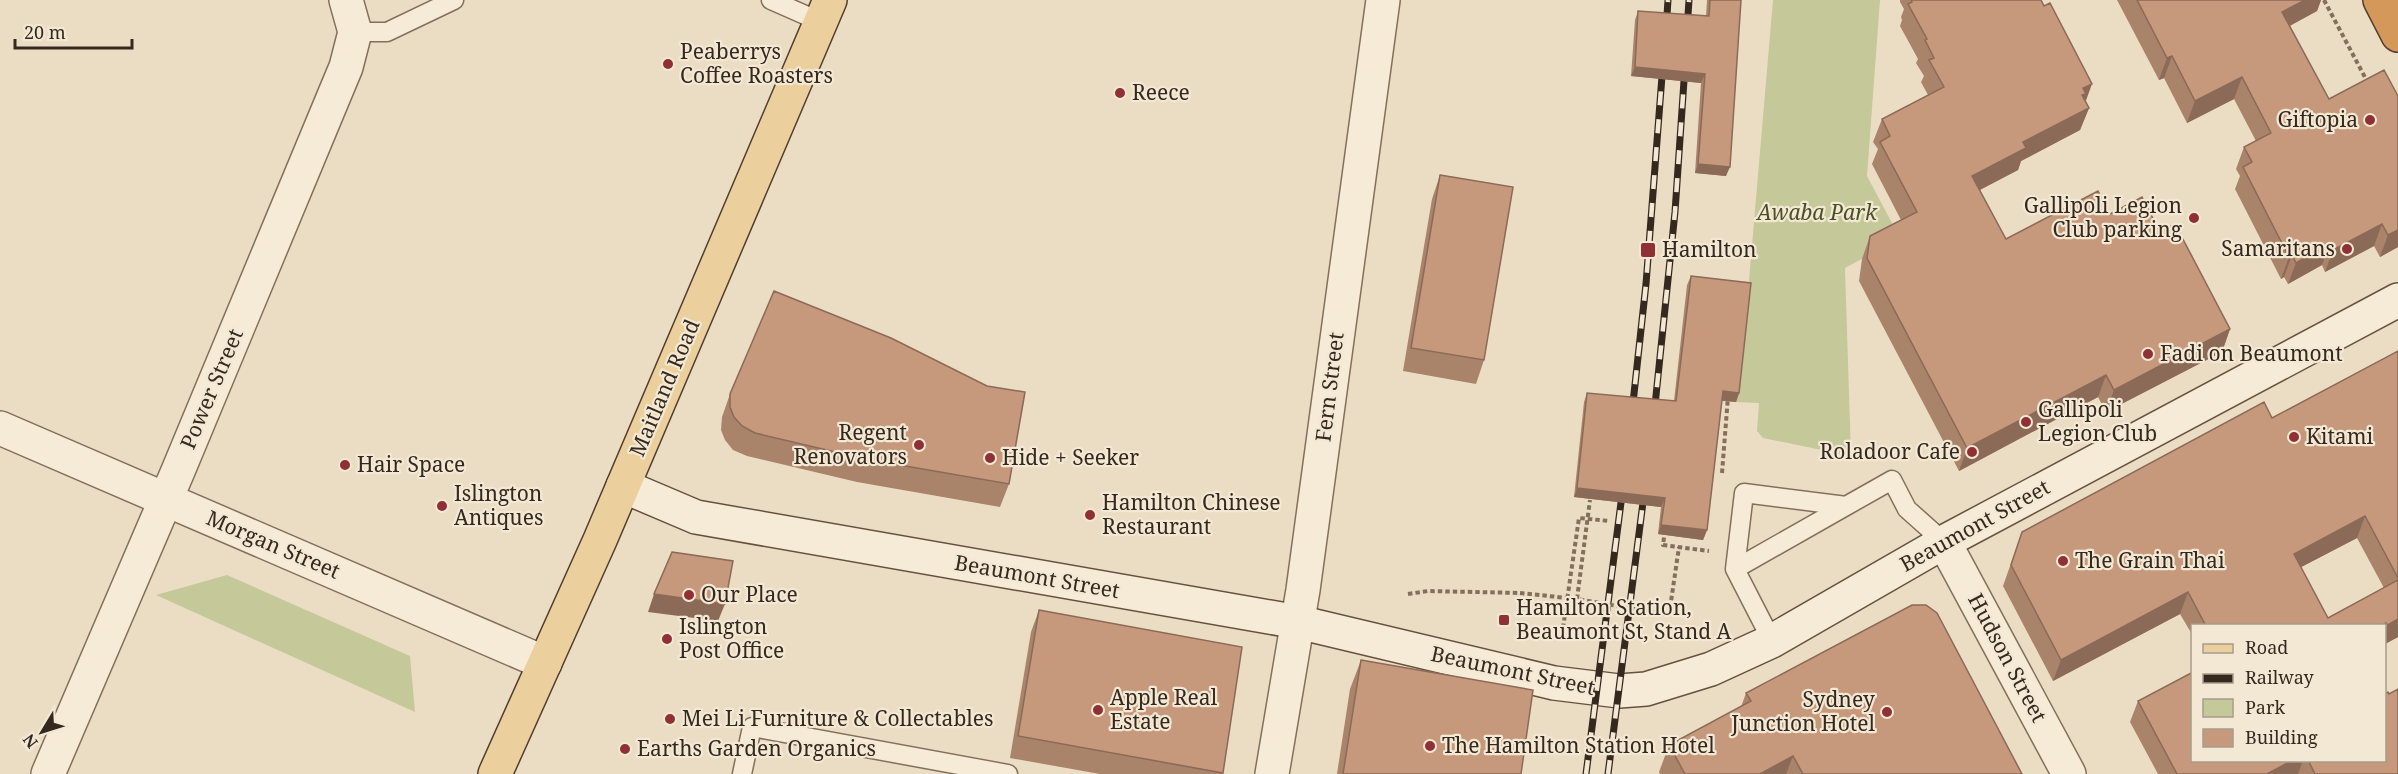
<svg xmlns="http://www.w3.org/2000/svg" width="2398" height="774" font-family="'Noto Serif',serif">
<rect width="100%" height="100%" fill="#ebddc4"/>
<path fill="#c5c899" d="M 1773,0 L 1880,0 L 1867,176 L 1900,238 L 1845,268 L 1851,456 L 1763,438 L 1757,431 L 1759,403 L 1736,402 L 1748,292 Z
M 227,575 L 410,656 L 415,712 L 156,595 Z"/>
<g fill="none" stroke-linecap="round" stroke-linejoin="round">
<g stroke="#846f5c" stroke-width="21">
<path id="lane" d="M 771,0 L 821,22
M 355,32 L 387,32 L 454,0
M 1735,569 L 1846,506
M 1772,641 L 1735,569 L 1744,493 L 1846,506 L 1892,480 L 1907,509 L 1944,542
M 742,774 L 752,727 L 1008,774"/>
</g>
<g stroke="#846f5c" stroke-width="36">
<path id="street" d="M 0,428 L 545,663
M 1944,542 L 2069,774
M 48,774 L 178,471 L 346,67 L 355,32 L 346,0
M 1272,774 L 1303,590 L 1383,0"/>
</g>
<g stroke="#66513f" stroke-width="36">
<path id="secondary" d="M 623,486 L 696,517 L 1298,622 L 1554,683 L 1619,691 L 1646,689 L 1711,669 L 1772,641 L 1944,542 L 2398,300"/>
</g>
<g stroke="#523e30" stroke-width="36">
<path id="primary" d="M 495,774 L 600,540 L 830,0"/>
</g>
<g stroke="#523e30" stroke-width="36">
<path id="highway" d="M 2380,0 L 2398,35"/>
</g>
<path stroke="#846f5c" stroke-width="4" stroke-dasharray="4.5 3" stroke-linecap="butt" d="M 2324,0 L 2368,83
M 1722,473 L 1728,397
M 1665,530 L 1663,545 L 1709,551
M 1408,594 L 1428,591 L 1520,593
M 1577,599 L 1590,500
M 1669,615 L 1679,547
M 1563,628 L 1579,518 L 1609,521"/>
<use href="#lane" stroke="#f6ebd7" stroke-width="18"/>
<use href="#street" stroke="#f6ebd7" stroke-width="33"/>
<use href="#secondary" stroke="#f6ebd7" stroke-width="33"/>
<use href="#primary" stroke="#ebd09e" stroke-width="33"/>
<use href="#highway" stroke="#d4995a" stroke-width="33"/>
<g stroke="#35291f" stroke-width="7">
<path id="rail" d="M 1666,30 L 1668,0
M 1687,30 L 1689,0
M 1632,412 L 1646,284 L 1663,63
M 1654,415 L 1675,212 L 1685,66
M 1586,774 L 1623,487
M 1608,774 L 1645,487"/>
</g>
<use href="#rail" stroke="#f3e8d3" stroke-width="4.5" stroke-dasharray="14" stroke-linecap="butt"/>
<path stroke="#846f5c" stroke-width="4" stroke-dasharray="4.5 3" stroke-linecap="butt" d="M 1520,593 L 1577,599 L 1669,615"/>
</g>
<path fill="#aa836b" fill-rule="evenodd" d="M 1707,0 L 1741,0 L 1726,176 L 1695,173 L 1701,83 L 1631,76 L 1635,20 L 1638,11 L 1706,16 Z
M 1900,0 L 2041,0 L 2089,108 L 2080,130 L 2021,161 L 2018,170 L 1980,190 L 2006,239 L 2110,214 L 2160,232 L 2230,329 L 2222,352 L 2106,412 L 2098,397 L 1959,471 L 1859,281 L 1862,259 L 1870,236 L 1901,220 L 1872,164 L 1878,149 L 1873,142 L 1882,119 L 1928,95 L 1921,82 L 1924,76 L 1916,63 L 1918,59 L 1900,26 L 1902,20 L 1901,17 L 1904,9 L 1900,2 Z
M 2117,0 L 2321,0 L 2317,11 L 2290,26 L 2329,99 L 2398,96 L 2398,247 L 2380,257 L 2374,246 L 2325,272 L 2322,265 L 2288,284 L 2284,277 L 2281,279 L 2235,189 L 2240,176 L 2236,169 L 2244,147 L 2256,141 L 2234,99 L 2187,123 L 2164,78 L 2159,80 Z
M 1440,175 L 1484,360 L 1476,384 L 1403,371 L 1432,199 Z
M 1691,276 L 1739,393 L 1736,402 L 1722,401 L 1707,530 L 1703,540 L 1658,534 L 1661,507 L 1574,497 L 1584,402 L 1587,393 L 1674,401 L 1687,285 Z
M 2398,351 L 2398,637 L 2385,644 L 2385,626 L 2193,626 L 2193,636 L 2180,614 L 2053,681 L 2003,586 L 2022,532 L 2272,418 ZM 2357,538 L 2384,588 L 2328,618 L 2301,567 Z
M 730,394 L 1009,484 L 1000,507 L 857,482 L 747,456 L 733,450 L 725,440 L 721,430 L 722,417 Z
M 1039,610 L 1242,647 L 1222,774 L 1100,774 L 1010,758 L 1031,632 Z
M 1361,660 L 1521,774 L 1337,774 L 1350,689 Z
M 1746,693 L 2022,774 L 1660,774 L 1659,772 L 1669,745 L 1741,707 Z
M 2138,701 L 2193,760 L 2385,760 L 2398,774 L 2158,774 L 2130,722 Z"/>
<path fill="#8b6a57" d="M 2305,0 L 2321,0 L 2317,11 L 2274,34 L 2282,12 Z
M 2172,56 L 2164,78 L 2159,80 L 2167,58 Z
M 1635,67 L 1705,74 L 1701,83 L 1631,76 Z
M 2242,77 L 2234,99 L 2187,123 L 2195,101 Z
M 2092,84 L 2084,106 L 2089,108 L 2080,130 L 2021,161 L 2018,170 L 1964,198 L 1972,176 L 2083,88 Z
M 1698,164 L 1730,167 L 1726,176 L 1695,173 Z
M 2382,224 L 2374,246 L 2325,272 L 2333,250 Z
M 2398,230 L 2398,247 L 2380,257 L 2388,235 Z
M 2330,244 L 2322,265 L 2288,284 L 2296,263 Z
M 2292,255 L 2284,277 L 2281,279 L 2289,257 Z
M 2230,329 L 2222,352 L 2106,412 L 2114,390 Z
M 2106,375 L 2098,397 L 1959,471 L 1967,448 Z
M 1723,391 L 1739,393 L 1736,402 L 1719,400 Z
M 1577,488 L 1665,498 L 1661,507 L 1574,497 Z
M 2365,516 L 2357,538 L 2286,575 L 2294,554 Z
M 1661,525 L 1707,530 L 1703,540 L 1658,534 Z
M 2188,592 L 2180,614 L 2053,681 L 2061,660 Z
M 654,594 L 725,604 L 718,621 L 648,612 Z
M 2398,619 L 2398,637 L 2385,644 L 2385,633 L 2388,625 Z
M 1793,756 L 1786,774 L 1760,774 Z
M 2293,760 L 2303,760 L 2298,774 L 2267,774 Z"/>
<path fill="#c6987c" stroke="#8b6a57" stroke-width="1.5" d="M 1710,0 L 1741,0 L 1730,167 L 1698,164 L 1705,74 L 1635,67 L 1638,11 L 1709,16 Z
M 1911,0 L 2041,0 L 2044,6 L 2050,3 L 2092,84 L 2083,88 L 2086,94 L 2082,95 L 2089,108 L 2023,142 L 2026,148 L 1972,176 L 2006,239 L 2098,191 L 2110,214 L 2142,197 L 2160,232 L 2175,224 L 2230,329 L 2114,390 L 2106,375 L 1967,448 L 1867,258 L 1870,236 L 1917,212 L 1880,142 L 1890,136 L 1882,119 L 1944,87 L 1929,60 L 1934,58 L 1925,40 L 1927,39 L 1908,4 L 1912,2 Z
M 2137,0 L 2305,0 L 2282,12 L 2329,99 L 2384,70 L 2398,96 L 2398,230 L 2388,235 L 2382,224 L 2333,250 L 2330,244 L 2296,263 L 2292,255 L 2289,257 L 2243,167 L 2252,162 L 2244,147 L 2271,133 L 2242,77 L 2195,101 L 2172,56 L 2167,58 Z
M 1440,175 L 1513,187 L 1484,360 L 1411,348 Z
M 1691,276 L 1751,283 L 1739,393 L 1723,391 L 1707,530 L 1661,525 L 1665,498 L 1577,488 L 1587,393 L 1676,401 Z
M 774,291 L 891,338 L 987,386 L 1025,392 L 1009,484 L 865,459 L 755,433 L 742,426 L 734,417 L 730,407 L 730,394 Z
M 2398,351 L 2398,578 L 2365,516 L 2294,554 L 2328,618 L 2398,580 L 2398,619 L 2388,625 L 2386,623 L 2381,626 L 2206,626 L 2188,592 L 2061,660 L 2011,565 L 2022,532 L 2264,402 L 2272,418 Z
M 672,552 L 733,561 L 725,604 L 654,594 Z
M 1912,605 L 1926,605 L 1937,613 L 2022,774 L 1803,774 L 1793,756 L 1760,774 L 1685,774 L 1669,745 L 1751,701 L 1746,693 Z
M 1039,610 L 1242,647 L 1223,773 L 1018,736 Z
M 1361,660 L 1533,690 L 1521,774 L 1343,774 Z
M 2193,672 L 2193,760 L 2293,760 L 2267,774 L 2177,774 L 2138,701 Z
M 2398,689 L 2398,774 L 2315,774 L 2308,760 L 2385,760 L 2385,694 L 2388,692 L 2389,694 Z"/>
<g fill="#8f3035" stroke="#f3e8d3" stroke-width="2">
<circle cx="668" cy="64" r="6"/>
<circle cx="1120" cy="93" r="6"/>
<circle cx="2370" cy="120" r="6"/>
<circle cx="2194" cy="218" r="6"/>
<circle cx="2347" cy="249" r="6"/>
<rect x="1640" y="242" width="16" height="16" rx="3"/>
<circle cx="2148" cy="354" r="6"/>
<circle cx="2026" cy="422" r="6"/>
<circle cx="2294" cy="437" r="6"/>
<circle cx="919" cy="445" r="6"/>
<circle cx="1972" cy="452" r="6"/>
<circle cx="990" cy="458" r="6"/>
<circle cx="345" cy="465" r="6"/>
<circle cx="442" cy="506" r="6"/>
<circle cx="1090" cy="515" r="6"/>
<circle cx="2063" cy="561" r="6"/>
<circle cx="689" cy="595" r="6"/>
<rect x="1498" y="614" width="12" height="12" rx="3"/>
<circle cx="667" cy="639" r="6"/>
<circle cx="1098" cy="710" r="6"/>
<circle cx="1887" cy="712" r="6"/>
<circle cx="670" cy="719" r="6"/>
<circle cx="1430" cy="746" r="6"/>
<circle cx="625" cy="749" r="6"/>
</g>
<g text-anchor="middle" stroke-width="4.5" stroke-linejoin="round" paint-order="stroke">
<g font-size="21" fill="#35291f" stroke="#f3e8d3" text-anchor="start">
<text x="680" y="59">Peaberrys<tspan x="680" dy="24">Coffee Roasters</tspan></text>
<text x="1132" y="100">Reece</text>
<text x="2358" y="127" text-anchor="end">Giftopia</text>
<text x="2182" y="213" text-anchor="end">Gallipoli Legion<tspan x="2182" dy="24">Club parking</tspan></text>
<text x="2335" y="256" text-anchor="end">Samaritans</text>
<text x="1662" y="257">Hamilton</text>
<text x="2160" y="361">Fadi on Beaumont</text>
<text x="2038" y="417">Gallipoli<tspan x="2038" dy="24">Legion Club</tspan></text>
<text x="907" y="440" text-anchor="end">Regent<tspan x="907" dy="24">Renovators</tspan></text>
<text x="2306" y="444">Kitami</text>
<text x="1960" y="459" text-anchor="end">Roladoor Cafe</text>
<text x="1002" y="465">Hide + Seeker</text>
<text x="357" y="472">Hair Space</text>
<text x="454" y="501">Islington<tspan x="454" dy="24">Antiques</tspan></text>
<text x="1102" y="510">Hamilton Chinese<tspan x="1102" dy="24">Restaurant</tspan></text>
<text x="2075" y="568">The Grain Thai</text>
<text x="701" y="602">Our Place</text>
<text x="1516" y="615">Hamilton Station,<tspan x="1516" dy="24">Beaumont St, Stand A</tspan></text>
<text x="679" y="634">Islington<tspan x="679" dy="24">Post Office</tspan></text>
<text x="1110" y="705">Apple Real<tspan x="1110" dy="24">Estate</tspan></text>
<text x="1875" y="707" text-anchor="end">Sydney<tspan x="1875" dy="24">Junction Hotel</tspan></text>
<text x="682" y="726">Mei Li Furniture &amp; Collectables</text>
<text x="1442" y="753">The Hamilton Station Hotel</text>
<text x="637" y="756">Earths Garden Organics</text>
</g>
<g font-size="21" font-style="italic" fill="#485027" stroke="#f3e8d3">
<text x="1817" y="220">Awaba Park</text>
</g>
<g font-size="21" fill="#35291f" stroke="#f3e8d3">
<text transform="translate(1330 387) rotate(-83)" y="7">Fern Street</text>
<text transform="translate(665 388) rotate(-67)" y="7">Maitland Road</text>
<text transform="translate(212 389) rotate(-67)" y="7">Power Street</text>
<text transform="translate(1975 526) rotate(-29)" y="7">Beaumont Street</text>
<text transform="translate(273 545) rotate(23)" y="7">Morgan Street</text>
<text transform="translate(1037 577) rotate(10)" y="7">Beaumont Street</text>
<text transform="translate(2007 658) rotate(62)" y="7">Hudson Street</text>
<text transform="translate(1513 671) rotate(12)" y="7">Beaumont Street</text>
</g>
</g>
<rect x="2191" y="624" width="195" height="138" fill="#f3e8d3" stroke="#a79c8b" stroke-width="1.5"/>
<rect x="2203" y="644" width="30" height="9" fill="#ebd09e" stroke="#a79c8b" stroke-width="1.5"/>
<text x="2245" y="654" font-size="18" fill="#35291f">Road</text>
<rect x="2203" y="674" width="30" height="9" fill="#35291f" stroke="#a79c8b" stroke-width="1.5"/>
<text x="2245" y="684" font-size="18" fill="#35291f">Railway</text>
<rect x="2203" y="699" width="30" height="18" fill="#c5c899" stroke="#a79c8b" stroke-width="1.5"/>
<text x="2245" y="714" font-size="18" fill="#35291f">Park</text>
<rect x="2203" y="729" width="30" height="18" fill="#c6987c" stroke="#a79c8b" stroke-width="1.5"/>
<text x="2245" y="744" font-size="18" fill="#35291f">Building</text>
<g transform="translate(42 732) rotate(232)" stroke="#f3e8d3" stroke-width="4.5" paint-order="stroke">
<path d="M0-4.5L10 22L0 15L-10 22Z" fill="#35291f"/>
<text y="-9" font-size="16" font-weight="bold" text-anchor="middle" fill="#35291f">N</text>
</g>
<path d="M15 39v9h117v-9" fill="none" stroke="#35291f" stroke-width="3"/>
<text x="24" y="39" font-size="18" fill="#35291f" stroke="#f3e8d3" stroke-width="4.5" paint-order="stroke">20 m</text>
</svg>
